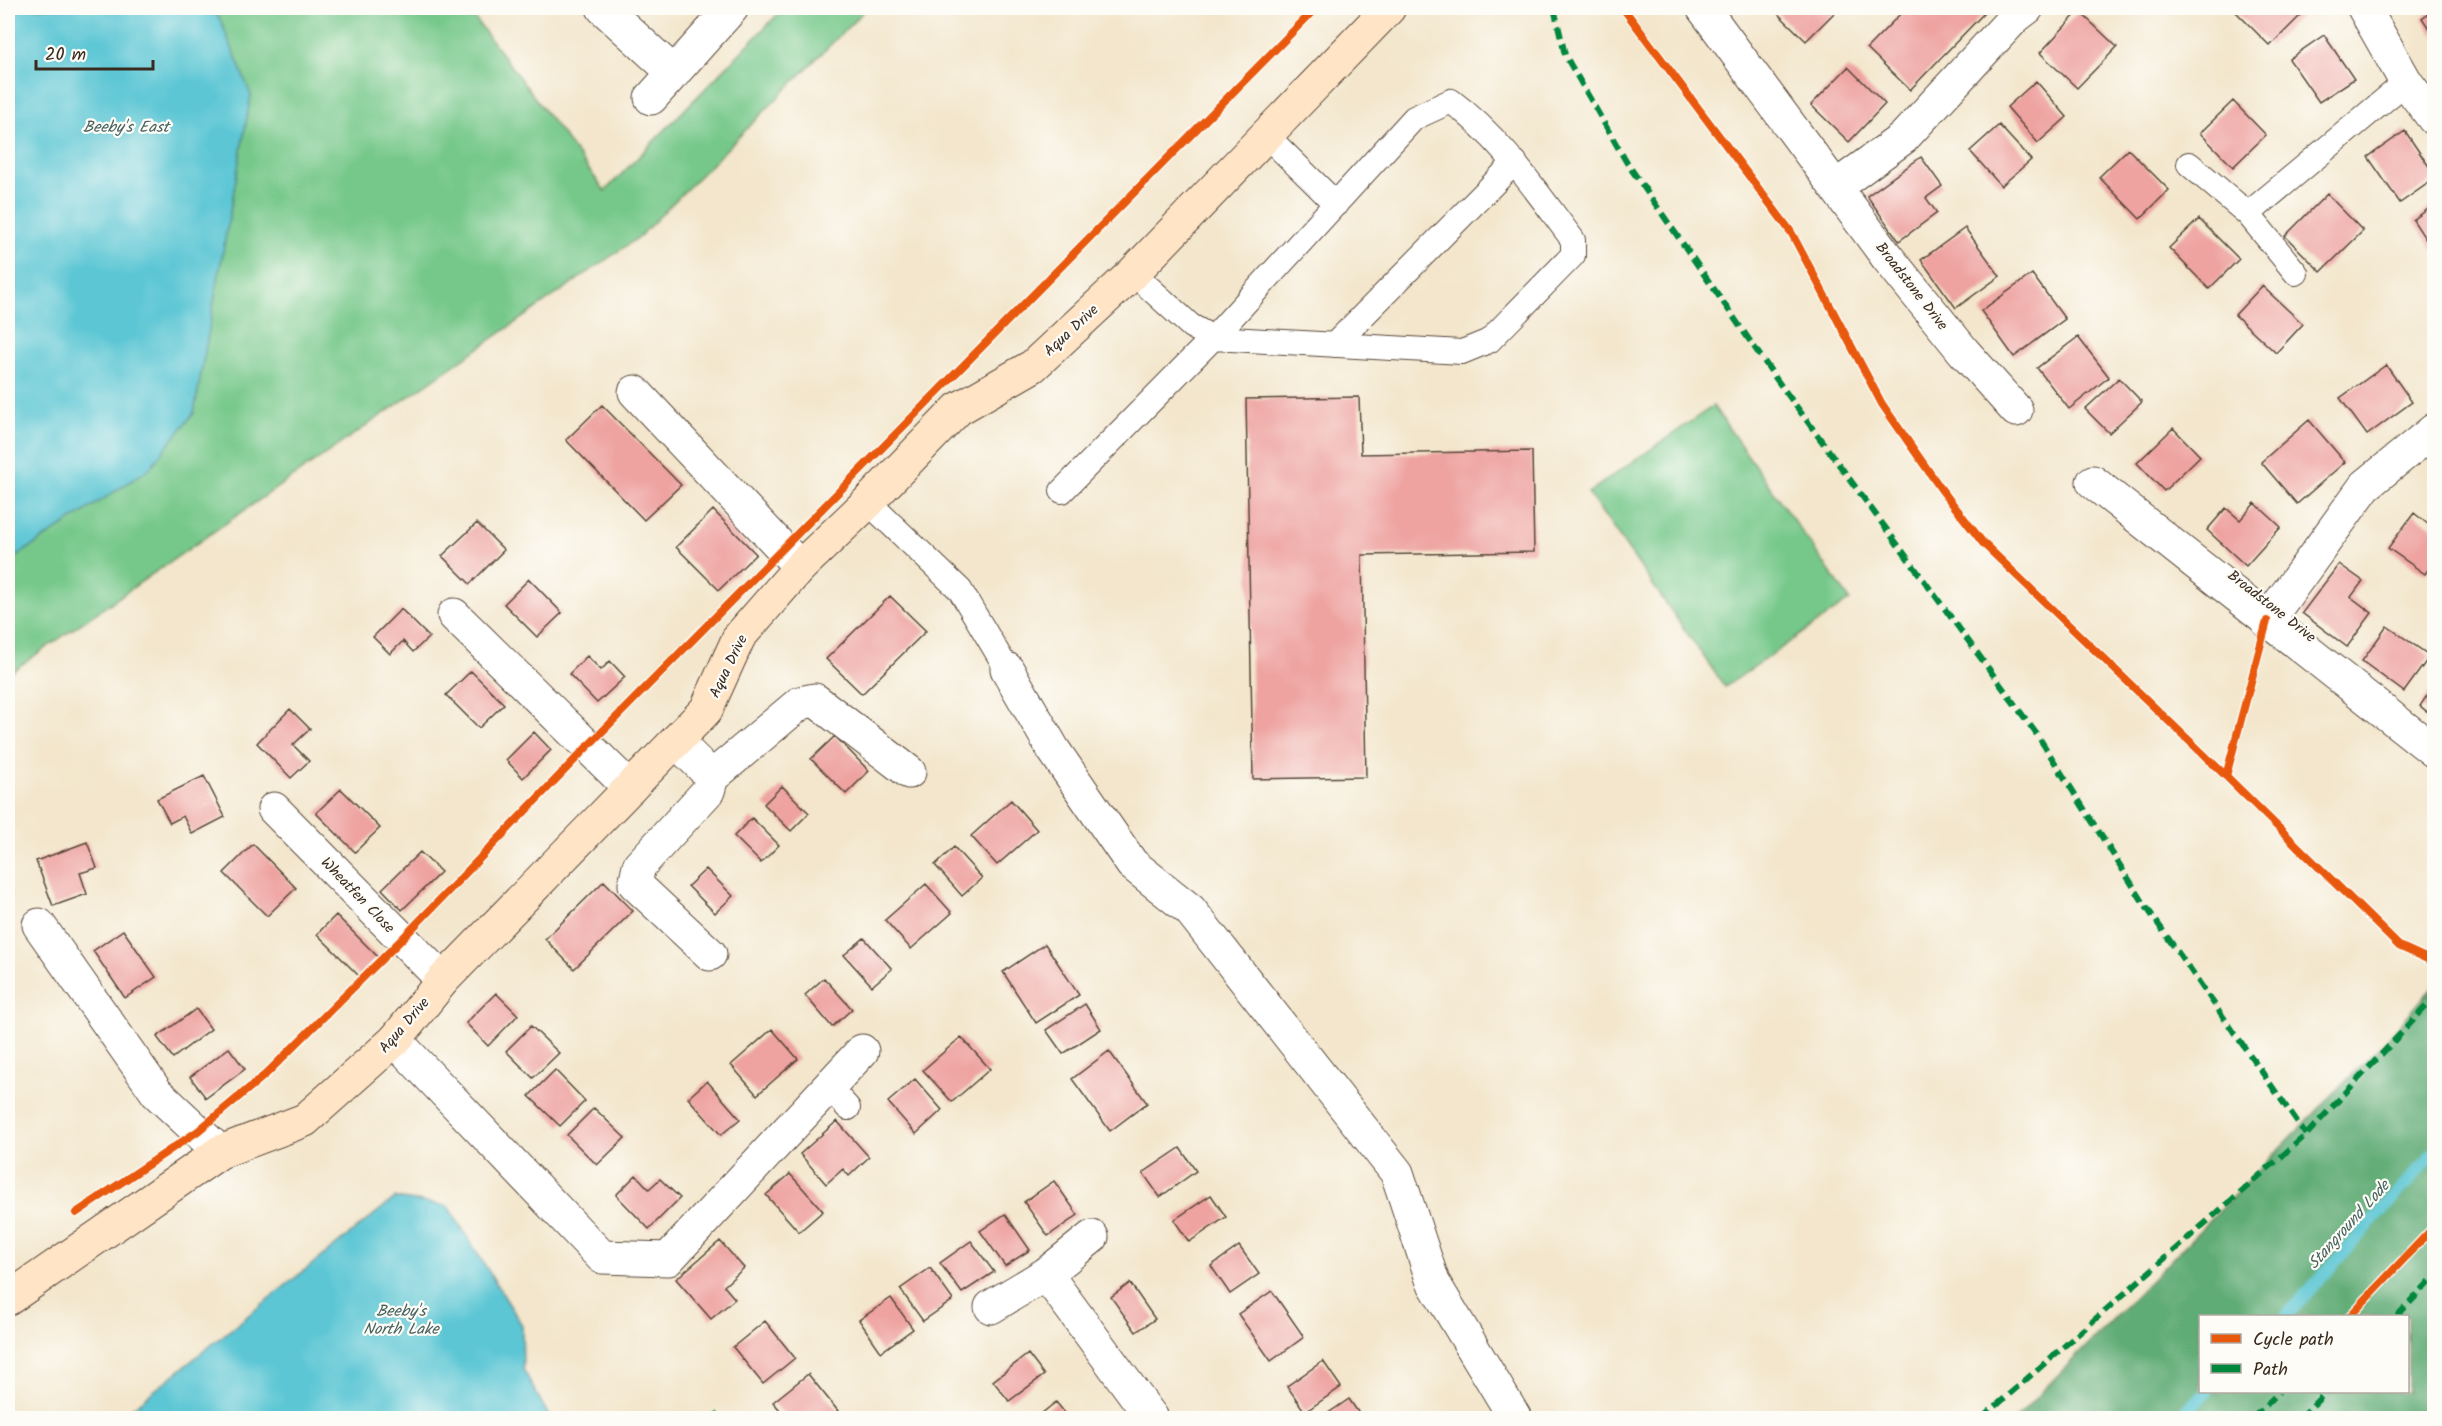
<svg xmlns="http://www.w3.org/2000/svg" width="2442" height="1426" font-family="Kalam,sans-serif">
<rect width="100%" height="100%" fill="#fdfcf7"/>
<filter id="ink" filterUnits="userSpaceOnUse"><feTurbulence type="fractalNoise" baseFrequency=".0167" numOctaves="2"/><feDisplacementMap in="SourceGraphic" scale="12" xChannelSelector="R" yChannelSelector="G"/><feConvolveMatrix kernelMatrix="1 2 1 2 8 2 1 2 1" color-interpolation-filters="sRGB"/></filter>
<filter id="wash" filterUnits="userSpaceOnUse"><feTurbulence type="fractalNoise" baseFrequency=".008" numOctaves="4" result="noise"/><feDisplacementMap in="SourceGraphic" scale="24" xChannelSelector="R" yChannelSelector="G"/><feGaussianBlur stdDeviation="1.35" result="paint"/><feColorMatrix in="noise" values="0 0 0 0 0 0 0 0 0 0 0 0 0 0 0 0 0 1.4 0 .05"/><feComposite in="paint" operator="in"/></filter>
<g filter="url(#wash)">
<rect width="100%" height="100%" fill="#f3e6cc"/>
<path fill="#76c88a" stroke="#587954" stroke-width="1.5" d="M 8,8 L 467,8 L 605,191 L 784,8 L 867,8 L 639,237 L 8,674 Z
M 1713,406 L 1850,600 L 1725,687 L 1588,493 Z"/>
<path fill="#60ac76" stroke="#4e6b4a" stroke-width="1.5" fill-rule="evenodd" d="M 2434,986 L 2434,1418 L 2016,1418 L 2386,1040 ZM 2200,1316 L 2408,1316 L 2408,1392 L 2200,1392 Z"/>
<path fill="#5bc6d4" stroke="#4b7879" stroke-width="1.5" d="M 8,8 L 212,8 L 221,21 L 251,95 L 194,413 L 149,469 L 8,562 Z
M 395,1198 L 448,1206 L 522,1325 L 523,1369 L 550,1418 L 120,1418 Z"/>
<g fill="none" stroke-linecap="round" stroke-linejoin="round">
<path stroke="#5bc6d4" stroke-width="12" d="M 2286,1316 L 2434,1153
M 2178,1418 L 2207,1392"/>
</g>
<g id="blocks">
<path fill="#eea3a0" d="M 1772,8 L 1839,8 L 1806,41 Z
M 1906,8 L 1979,8 L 1984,13 L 1910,90 L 1867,48 Z
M 2232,8 L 2300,8 L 2304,12 L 2270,46 Z
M 2434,9 L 2434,36 L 2422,18 Z
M 2079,11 L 2117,47 L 2077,88 L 2040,53 Z
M 2324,35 L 2354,79 L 2319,102 L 2289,59 Z
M 1848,67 L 1885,104 L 1849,142 L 1811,105 Z
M 2036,81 L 2067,117 L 2038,143 L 2007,107 Z
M 2233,101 L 2266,135 L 2233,167 L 2200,133 Z
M 1999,125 L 2031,160 L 2001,186 L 1970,151 Z
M 2405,131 L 2434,174 L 2434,179 L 2400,203 L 2368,157 Z
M 2128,149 L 2169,190 L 2140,219 L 2099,177 Z
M 1921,157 L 1942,186 L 1926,198 L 1937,213 L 1899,241 L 1867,196 Z
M 2327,194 L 2363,231 L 2321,272 L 2285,236 Z
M 2434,205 L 2434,252 L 2413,220 Z
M 2199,219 L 2239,259 L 2209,289 L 2169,248 Z
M 1965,228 L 2000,276 L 1956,308 L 1921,260 Z
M 2032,274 L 2065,319 L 2014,357 L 1981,311 Z
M 2262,286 L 2303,324 L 2276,353 L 2235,315 Z
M 2078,337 L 2109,377 L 2069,409 L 2037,368 Z
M 2386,365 L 2412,402 L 2367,435 L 2340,398 Z
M 2119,378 L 2142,402 L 2109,433 L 2085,409 Z
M 1359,397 L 1361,454 L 1532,451 L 1534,552 L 1362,555 L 1366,777 L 1253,779 L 1246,399 Z
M 602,405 L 681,485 L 644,520 L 566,440 Z
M 2309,420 L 2345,462 L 2297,504 L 2261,462 Z
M 2173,428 L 2200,456 L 2164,491 L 2137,463 Z
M 2255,503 L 2281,527 L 2246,566 L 2207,530 L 2226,508 L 2240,520 Z
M 713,510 L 756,554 L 719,590 L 676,547 Z
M 2414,513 L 2434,529 L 2434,561 L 2425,574 L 2388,548 Z
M 477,523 L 504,550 L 470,584 L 442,556 Z
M 2339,564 L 2363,581 L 2351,597 L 2372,613 L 2347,647 L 2302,613 Z
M 529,579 L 562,613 L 537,637 L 504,604 Z
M 890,596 L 926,631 L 862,694 L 826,659 Z
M 401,609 L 429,637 L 413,652 L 403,641 L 390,654 L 373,637 Z
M 2387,626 L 2430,656 L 2404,692 L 2362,661 Z
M 587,656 L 601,670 L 610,661 L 625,677 L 597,703 L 569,674 Z
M 471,671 L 504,704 L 479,728 L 446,695 Z
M 2434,685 L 2434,717 L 2420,706 Z
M 290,709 L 310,729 L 293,745 L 309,761 L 291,778 L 257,743 Z
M 534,732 L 551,750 L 523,778 L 506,760 Z
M 835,736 L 869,771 L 846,794 L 811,759 Z
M 204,776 L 225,817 L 192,834 L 183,816 L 170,823 L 157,799 Z
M 782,786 L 809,813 L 791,831 L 764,804 Z
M 341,789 L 380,828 L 355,852 L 316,813 Z
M 1011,800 L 1037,830 L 997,865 L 971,836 Z
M 752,818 L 779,845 L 761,863 L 734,836 Z
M 87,842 L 97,868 L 80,873 L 87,894 L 53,906 L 36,861 Z
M 253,844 L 296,888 L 267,916 L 224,873 Z
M 954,847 L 982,878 L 962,896 L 935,865 Z
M 420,852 L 441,872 L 402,910 L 382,889 Z
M 706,869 L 733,896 L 715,913 L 688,886 Z
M 604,881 L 633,911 L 574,969 L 545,939 Z
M 926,884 L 952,913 L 911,949 L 885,920 Z
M 336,915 L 378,957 L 359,976 L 317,934 Z
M 123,930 L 156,977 L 125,998 L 93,951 Z
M 864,938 L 892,969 L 872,986 L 844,955 Z
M 1045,944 L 1079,995 L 1036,1023 L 1003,972 Z
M 824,978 L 852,1009 L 832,1027 L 805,995 Z
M 496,993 L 518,1015 L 488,1046 L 466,1023 Z
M 1085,1004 L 1101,1029 L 1063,1054 L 1046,1030 Z
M 196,1009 L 211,1029 L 173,1058 L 157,1037 Z
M 531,1026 L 559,1053 L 533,1078 L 506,1051 Z
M 772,1029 L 798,1059 L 757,1095 L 731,1065 Z
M 961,1037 L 990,1069 L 952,1102 L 923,1070 Z
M 229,1048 L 245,1069 L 206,1098 L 190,1077 Z
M 1109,1051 L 1147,1103 L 1110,1131 L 1072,1079 Z
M 555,1070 L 585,1101 L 560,1126 L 529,1096 Z
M 915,1079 L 942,1110 L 916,1134 L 888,1102 Z
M 707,1081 L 740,1119 L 721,1135 L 688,1098 Z
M 594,1108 L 625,1138 L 597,1165 L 567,1135 Z
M 837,1121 L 869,1157 L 849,1176 L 843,1169 L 826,1184 L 800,1154 Z
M 1180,1148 L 1196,1171 L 1160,1197 L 1143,1173 Z
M 790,1174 L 823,1211 L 799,1232 L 766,1195 Z
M 636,1175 L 649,1189 L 660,1179 L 680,1198 L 649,1229 L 616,1195 Z
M 1054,1181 L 1078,1215 L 1048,1236 L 1024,1202 Z
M 1211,1195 L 1226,1217 L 1189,1242 L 1174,1220 Z
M 1005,1214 L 1030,1250 L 1005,1266 L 980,1231 Z
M 720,1241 L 744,1268 L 724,1286 L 735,1299 L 711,1319 L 676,1279 Z
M 971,1241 L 994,1272 L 962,1293 L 940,1263 Z
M 1239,1246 L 1259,1274 L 1230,1294 L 1211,1266 Z
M 930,1268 L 953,1300 L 923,1321 L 900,1289 Z
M 1130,1283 L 1155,1319 L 1136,1332 L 1111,1297 Z
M 1272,1291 L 1304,1337 L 1271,1361 L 1238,1314 Z
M 891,1298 L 913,1329 L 881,1352 L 859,1320 Z
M 765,1321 L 795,1358 L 763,1384 L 733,1347 Z
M 1028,1354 L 1044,1375 L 1009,1401 L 993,1381 Z
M 1323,1361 L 1341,1387 L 1305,1412 L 1287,1386 Z
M 808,1374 L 838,1411 L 829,1418 L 787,1418 L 773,1402 Z
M 1349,1399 L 1362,1418 L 1321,1418 Z
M 1056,1402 L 1069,1418 L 1036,1418 Z"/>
</g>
</g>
<g filter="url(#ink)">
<use href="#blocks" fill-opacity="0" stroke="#574638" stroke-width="1.5"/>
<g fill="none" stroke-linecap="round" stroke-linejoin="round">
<g stroke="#574638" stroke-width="26">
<path id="lane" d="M 1266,135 L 1336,204
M 2189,164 L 2248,214 L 2296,273
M 2248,214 L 2406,82
M 1334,345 L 1515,162
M 1062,491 L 1213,338 L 1414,118 L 1451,101 C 1501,138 1536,191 1573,240 L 1573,255 L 1489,341 L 1462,352 L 1213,338 L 1191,326 L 1133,273
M 868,502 L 960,590 L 1007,669
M 829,1087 L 848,1108"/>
</g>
<g stroke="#574638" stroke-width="35">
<path id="street" d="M 603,8 L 674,73
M 1703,8 L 1887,257 L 1964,352 L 2016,410
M 2364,8 L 2406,82 L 2434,119
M 651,98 L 732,8
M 1837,186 L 1903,138 L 2014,18 L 2027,8
M 635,392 L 800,567
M 2093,482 L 2434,751
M 454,615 L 630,788
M 2267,621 L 2365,486 L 2434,430
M 1007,669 L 1053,749 L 1132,864 L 1190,910 L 1397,1173 L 1433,1282 L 1515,1418
M 676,741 L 712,777 L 708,791 L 639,866 L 635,884 L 710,954
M 712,777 L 800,703 L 815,700 L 909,772
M 274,809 L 443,980
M 39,925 L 157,1093 L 220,1152
M 395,1040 L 602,1257 L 668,1259 L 862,1051
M 1046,1274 L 1152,1418
M 991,1307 L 1046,1274 L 1092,1237"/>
</g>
<g stroke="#574638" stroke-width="35">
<path id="secondary" d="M 8,1299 L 220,1152 L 305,1120 L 395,1040 L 443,980 L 706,710 L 739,637 L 800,567 L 868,502 L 958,409 L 1033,366 L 1133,273 L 1389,8"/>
</g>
<use href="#lane" stroke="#fff" stroke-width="24"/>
<use href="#street" stroke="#fff" stroke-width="33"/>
<use href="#secondary" stroke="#ffe4c6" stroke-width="33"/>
<path stroke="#00873e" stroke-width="6" stroke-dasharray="12 6" stroke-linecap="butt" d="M 1554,8 L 1565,55 L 1627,163 L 1777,380 L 2038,736 L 2147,908 L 2306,1135
M 2397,1316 L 2434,1277
M 714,1413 L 718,1418
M 1982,1418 L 2306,1135 L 2434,998
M 2253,1418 L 2279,1392
M 2300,1418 L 2326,1392"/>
<g stroke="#fdfcf7" stroke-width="11">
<path id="cycleway" d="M 1623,8 L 1791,232 L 1882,404 L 1941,489 L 1983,543 L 2226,776 L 2399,946 L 2434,962
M 2226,776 L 2267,621
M 76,1213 L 198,1131 L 266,1074 L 402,939 L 588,746 L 1316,8
M 2350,1316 L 2434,1227"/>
</g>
<use href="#cycleway" stroke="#e8590c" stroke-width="8"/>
</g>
</g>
<g text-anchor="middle" stroke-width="4.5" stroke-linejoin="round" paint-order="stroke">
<g font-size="15" fill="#3b2a1e" stroke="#fdfcf7">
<text transform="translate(1912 286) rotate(52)" y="5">Broadstone Drive</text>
<text transform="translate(1071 330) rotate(-43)" y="5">Aqua Drive</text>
<text transform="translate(2272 606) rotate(38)" y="5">Broadstone Drive</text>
<text transform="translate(728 666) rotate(-64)" y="5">Aqua Drive</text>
<text transform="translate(358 895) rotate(46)" y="5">Wheatfen Close</text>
<text transform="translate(404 1025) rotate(-49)" y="5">Aqua Drive</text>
</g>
<g font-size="16" font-style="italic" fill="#46615e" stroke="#fdfcf7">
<text x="126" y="132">Beeby's East</text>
<text transform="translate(2348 1224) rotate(-48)" y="6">Stanground Lode</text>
<text x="401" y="1316">Beeby's<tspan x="401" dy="18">North Lake</tspan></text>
</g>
</g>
<rect width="2442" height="1426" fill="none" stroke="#fdfcf7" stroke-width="30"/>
<rect x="2199" y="1315" width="210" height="78" fill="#fdfcf7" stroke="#afa8a0" stroke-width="1.5"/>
<rect x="2211" y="1334" width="30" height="9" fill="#e8590c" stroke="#afa8a0" stroke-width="1.5"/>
<text x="2253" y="1345" font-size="18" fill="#3b2a1e">Cycle path</text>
<rect x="2211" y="1364" width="30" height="9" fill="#00873e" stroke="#afa8a0" stroke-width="1.5"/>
<text x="2253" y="1375" font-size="18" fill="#3b2a1e">Path</text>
<path d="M36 60v9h117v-9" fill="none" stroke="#3b2a1e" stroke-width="3"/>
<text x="45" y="60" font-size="18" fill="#3b2a1e" stroke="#fdfcf7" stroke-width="4.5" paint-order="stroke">20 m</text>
</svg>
